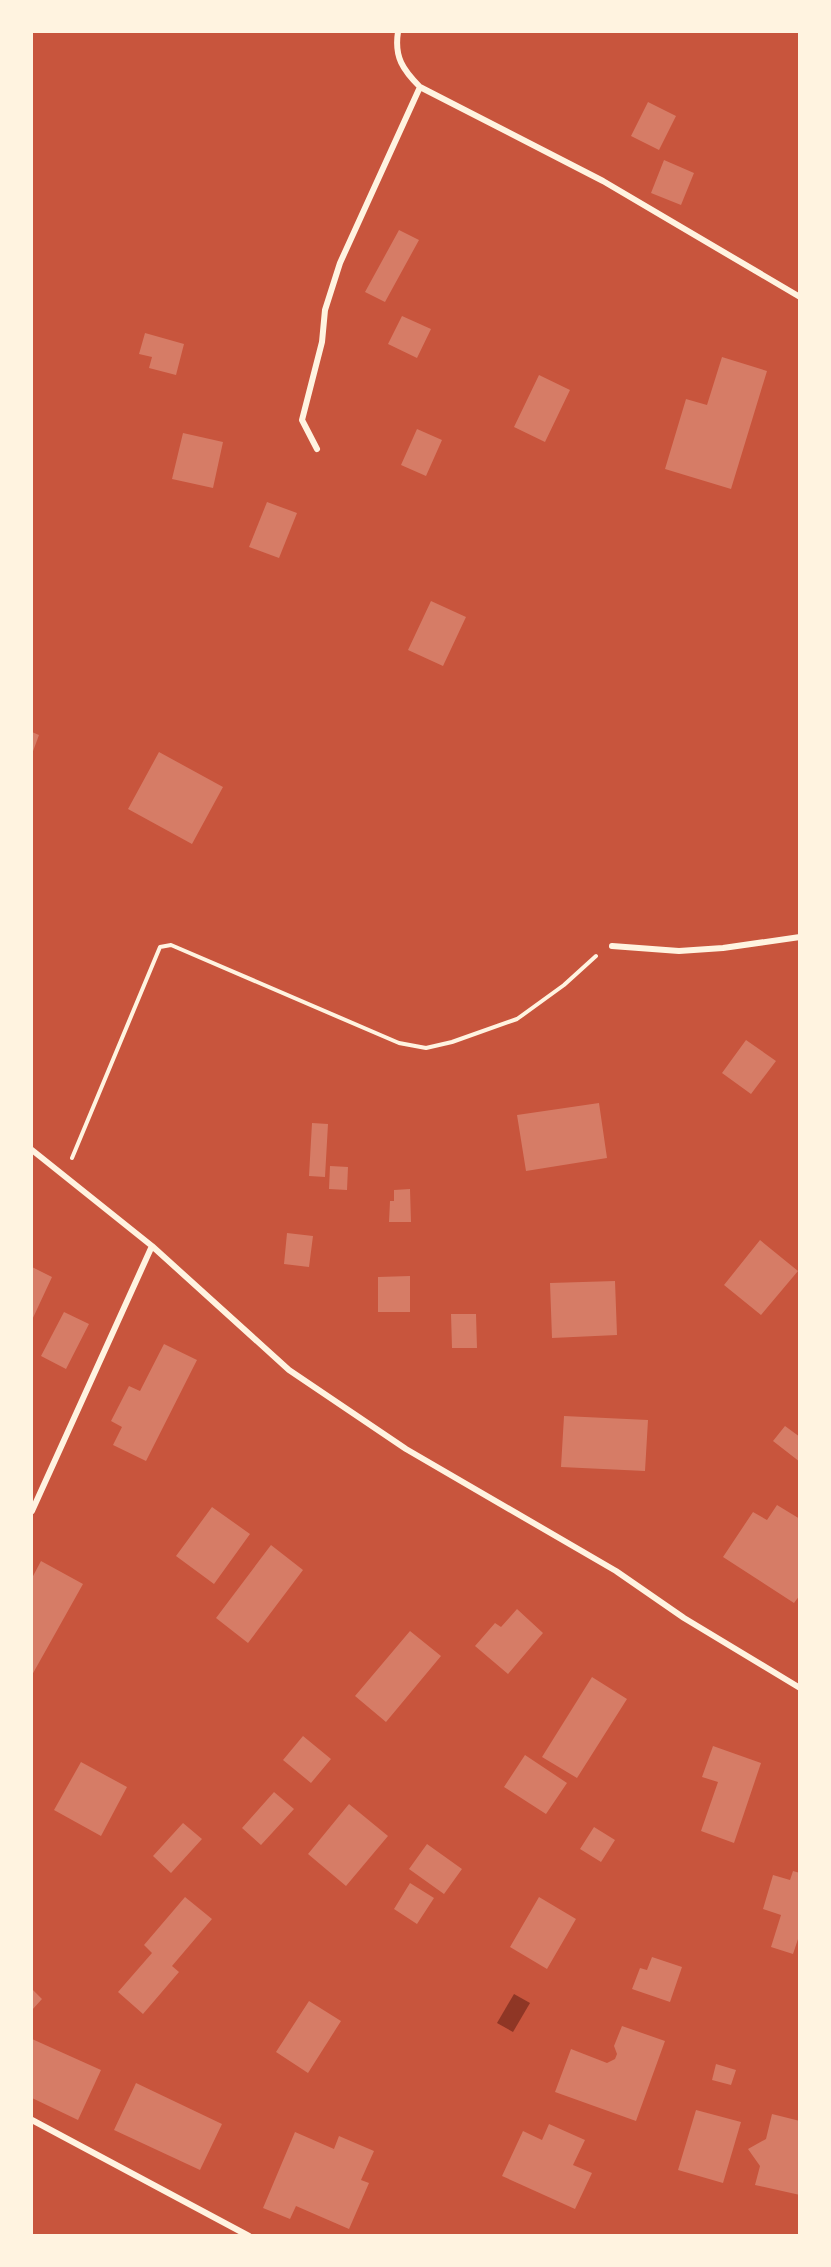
<svg xmlns="http://www.w3.org/2000/svg" width="831" height="2267" font-family="'Source Sans 3',sans-serif">
<rect width="100%" height="100%" fill="#c8553d"/>
<path fill="#8f3625" d="M 514,1994 L 530,2003 L 513,2032 L 497,2023 Z"/>
<path fill="#d67c66" d="M 648,102 L 676,116 L 659,150 L 631,136 Z
M 664,160 L 694,173 L 681,205 L 651,193 Z
M 399,230 L 419,240 L 385,302 L 365,292 Z
M 402,316 L 431,329 L 417,358 L 388,344 Z
M 145,333 L 184,344 L 176,375 L 149,368 L 152,357 L 139,354 Z
M 722,357 L 767,371 L 731,489 L 665,469 L 686,399 L 707,405 Z
M 539,375 L 570,390 L 545,442 L 514,427 Z
M 417,429 L 442,440 L 426,476 L 401,465 Z
M 183,433 L 223,442 L 213,488 L 172,479 Z
M 267,502 L 297,513 L 279,558 L 249,547 Z
M 431,601 L 466,617 L 443,666 L 408,650 Z
M 32,732 L 39,735 L 32,754 Z
M 159,752 L 223,787 L 192,844 L 128,809 Z
M 746,1040 L 776,1061 L 751,1094 L 722,1073 Z
M 599,1103 L 607,1158 L 526,1171 L 517,1115 Z
M 312,1123 L 328,1124 L 325,1177 L 309,1176 Z
M 330,1166 L 348,1167 L 347,1190 L 329,1189 Z
M 410,1189 L 411,1222 L 389,1222 L 390,1201 L 394,1201 L 394,1190 Z
M 287,1233 L 313,1236 L 309,1267 L 284,1264 Z
M 760,1240 L 798,1271 L 761,1315 L 724,1285 Z
M 32,1267 L 52,1277 L 32,1320 Z
M 410,1276 L 410,1312 L 378,1312 L 378,1277 Z
M 615,1281 L 617,1335 L 552,1338 L 550,1283 Z
M 64,1312 L 89,1324 L 66,1369 L 41,1356 Z
M 451,1314 L 476,1314 L 477,1348 L 452,1348 Z
M 164,1344 L 197,1360 L 146,1461 L 113,1445 L 122,1427 L 111,1421 L 129,1386 L 140,1391 Z
M 564,1416 L 648,1420 L 645,1471 L 561,1467 Z
M 785,1426 L 800,1437 L 800,1462 L 773,1441 Z
M 777,1505 L 800,1519 L 800,1595 L 794,1603 L 723,1557 L 753,1512 L 767,1520 Z
M 212,1507 L 250,1534 L 214,1584 L 176,1556 Z
M 271,1545 L 303,1570 L 248,1643 L 216,1618 Z
M 41,1561 L 83,1584 L 32,1675 L 32,1578 Z
M 517,1609 L 543,1633 L 508,1674 L 475,1646 L 495,1623 L 501,1627 Z
M 410,1631 L 441,1656 L 386,1722 L 355,1696 Z
M 592,1677 L 627,1699 L 577,1778 L 542,1757 Z
M 303,1736 L 331,1759 L 311,1783 L 283,1760 Z
M 713,1746 L 761,1763 L 734,1843 L 701,1831 L 718,1782 L 702,1777 Z
M 525,1755 L 567,1783 L 546,1814 L 504,1787 Z
M 81,1762 L 127,1787 L 101,1836 L 54,1810 Z
M 274,1792 L 294,1809 L 261,1845 L 242,1828 Z
M 349,1804 L 388,1836 L 346,1886 L 308,1854 Z
M 183,1823 L 202,1839 L 171,1873 L 153,1856 Z
M 594,1827 L 615,1840 L 601,1862 L 580,1849 Z
M 427,1844 L 462,1869 L 444,1894 L 409,1869 Z
M 793,1871 L 800,1873 L 800,1933 L 793,1954 L 771,1947 L 781,1915 L 763,1909 L 773,1875 L 790,1880 Z
M 410,1883 L 434,1898 L 417,1924 L 394,1909 Z
M 185,1897 L 212,1919 L 172,1966 L 179,1972 L 143,2014 L 118,1992 L 152,1953 L 144,1945 Z
M 539,1897 L 576,1919 L 547,1969 L 510,1947 Z
M 652,1957 L 682,1967 L 670,2002 L 632,1989 L 640,1968 L 647,1970 Z
M 32,1989 L 42,1999 L 32,2010 Z
M 309,2001 L 341,2021 L 308,2073 L 276,2052 Z
M 622,2026 L 665,2041 L 636,2121 L 555,2092 L 571,2049 L 607,2063 L 615,2059 L 617,2054 L 614,2046 Z
M 32,2039 L 101,2070 L 78,2120 L 32,2098 Z
M 716,2064 L 736,2070 L 731,2085 L 712,2080 Z
M 136,2083 L 222,2124 L 200,2170 L 114,2130 Z
M 696,2110 L 741,2122 L 723,2183 L 678,2170 Z
M 772,2114 L 800,2121 L 800,2195 L 755,2185 L 760,2166 L 748,2149 L 766,2139 Z
M 549,2124 L 585,2140 L 573,2165 L 592,2173 L 575,2209 L 502,2176 L 523,2131 L 542,2140 Z
M 295,2132 L 334,2149 L 339,2136 L 374,2151 L 361,2180 L 369,2183 L 349,2229 L 296,2206 L 290,2219 L 263,2208 Z"/>
<g fill="none" stroke-linecap="round" stroke-linejoin="round">
<path stroke="#fff3e0" stroke-width="4" d="M 72,1158 L 160,947 L 171,945 L 399,1043 L 426,1048 L 452,1042 L 517,1019 L 564,985 L 596,956"/>
<path stroke="#fff3e0" stroke-width="6" d="M 398,32 C 394,57 403,70 420,87 L 603,181 L 800,297
M 317,449 L 302,420 L 322,342 L 325,310 L 340,263 L 420,87
M 612,946 L 679,951 L 723,948 L 800,937
M 32,1150 L 152,1246 L 289,1370 L 406,1449 L 616,1571 L 684,1618 L 800,1688
M 32,1511 L 152,1246
M 32,2120 L 249,2236"/>
</g>
<rect width="831" height="2267" fill="none" stroke="#fff3e0" stroke-width="66"/>
</svg>
